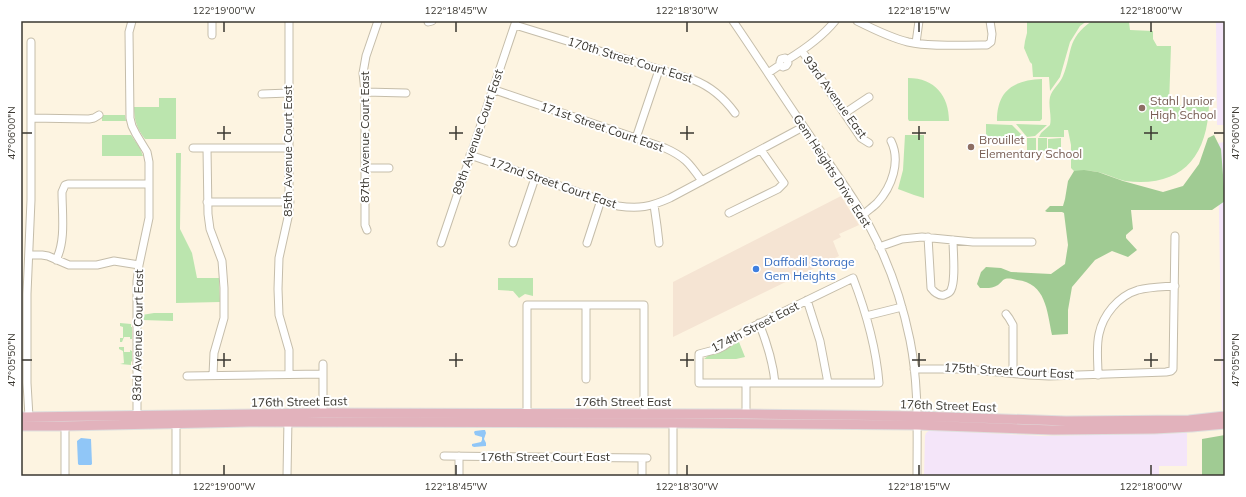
<svg xmlns="http://www.w3.org/2000/svg" width="1246" height="497" font-family="Mulish,sans-serif">
<rect width="100%" height="100%" fill="#fdf4e1"/>
<path fill="#f4e5f9" d="M 1216,21 L 1225,21 L 1225,125 L 1217,125 Z
M 1225,142 L 1225,410 L 1222,410 L 1218,143 Z
M 930,430 L 1044,436 L 1187,433 L 1187,466 L 1159,466 L 1159,476 L 924,476 L 925,436 L 926,433 Z"/>
<path fill="#f5e4d3" d="M 841,196 L 859,225 L 839,234 L 841,237 L 833,241 L 839,256 L 673,337 L 673,282 Z"/>
<path fill="#bbe5ae" d="M 1027,21 L 1087,21 L 1080,26 L 1070,42 L 1060,77 L 1050,91 L 1049,77 L 1033,77 L 1032,64 L 1030,62 L 1024,48 L 1025,41 L 1027,33 Z
M 1092,21 L 1127,21 L 1129,22 L 1130,30 L 1153,31 L 1153,39 L 1157,46 L 1171,46 L 1169,105 L 1209,105 C 1207,159 1180,188 1125,181 C 1116,179 1107,174 1098,172 C 1090,170 1082,171 1074,171 L 1071,168 L 1071,145 L 1068,130 L 1064,130 L 1064,137 L 1039,137 L 1041,133 L 1050,125 C 1052,116 1048,106 1050,97 C 1052,89 1060,84 1063,76 C 1073,52 1066,39 1092,21 Z
M 908,78 C 935,78 949,96 949,121 L 909,121 L 908,119 Z
M 1042,79 L 1042,119 L 1040,121 L 997,121 C 997,91 1013,80 1042,79 Z
M 159,98 L 176,98 L 176,139 L 145,139 C 137,129 134,120 134,107 L 159,107 Z
M 102,115 L 125,115 L 126,121 L 102,121 Z
M 986,124 L 1012,125 L 1022,135 L 1022,137 L 988,137 L 986,134 Z
M 1016,124 L 1045,125 L 1047,125 L 1035,136 L 1027,137 Z
M 102,135 L 131,135 L 140,148 L 143,156 L 102,156 Z
M 905,135 L 924,135 L 924,198 L 914,195 L 898,189 L 903,170 Z
M 1027,138 L 1036,138 L 1036,151 L 1027,151 Z
M 1038,138 L 1047,138 L 1047,151 L 1038,151 Z
M 1061,138 L 1061,149 L 1048,149 L 1048,139 Z
M 176,153 L 181,153 L 180,229 L 192,253 L 197,278 L 219,278 L 220,302 L 176,303 Z
M 498,278 L 533,278 L 533,296 L 525,294 L 519,298 L 513,291 L 498,290 Z
M 154,313 L 173,313 L 173,321 L 142,320 L 142,315 Z
M 120,323 L 131,324 L 131,327 L 132,327 L 132,339 L 130,339 L 130,337 L 124,337 L 122,342 L 120,342 L 120,338 L 123,338 L 123,327 L 120,326 Z
M 739,342 L 745,357 L 736,359 L 704,359 L 709,355 L 717,354 Z
M 119,347 L 124,347 L 124,352 L 130,352 L 130,350 L 132,351 L 132,361 L 131,362 L 131,365 L 120,364 L 124,363 L 123,351 L 119,349 Z"/>
<path fill="#a0cb93" d="M 1214,135 L 1221,149 L 1225,201 L 1212,210 L 1131,210 L 1133,229 L 1126,235 L 1126,238 L 1137,250 L 1128,257 L 1112,251 L 1095,260 L 1072,287 L 1068,310 L 1068,334 L 1052,335 C 1047,311 1046,283 1017,280 C 1013,279 1009,278 1005,279 C 1002,280 1001,283 998,285 C 992,289 986,288 980,288 L 977,284 L 981,272 L 986,267 L 1001,268 L 1011,272 L 1051,274 L 1065,264 L 1068,245 L 1064,213 L 1062,212 L 1047,212 L 1045,211 L 1050,206 L 1063,206 L 1065,199 L 1068,181 L 1074,171 L 1084,170 L 1098,172 L 1123,181 L 1163,192 L 1183,186 L 1199,164 L 1208,138 Z
M 1225,435 L 1225,476 L 1202,476 L 1202,439 Z"/>
<path fill="#90c6f7" d="M 483,430 L 485,430 L 486,433 L 484,439 L 486,443 L 486,446 L 474,447 L 472,446 L 472,444 L 481,442 L 482,440 L 482,437 L 475,435 L 474,432 L 475,431 Z
M 81,438 L 91,439 L 92,464 L 91,465 L 79,465 L 78,464 L 77,441 Z"/>
<g fill="none" stroke-linecap="round" stroke-linejoin="round">
<g stroke="#c5bdaa" stroke-width="9">
<path id="minor" d="M 132,21 L 129,32 L 130,118 L 132,126 L 136,134 L 147,152 L 149,162 L 149,218 L 139,265 L 137,281 L 137,416
M 212,21 L 212,35
M 289,21 L 289,213 L 279,258 L 278,289 L 279,315 L 289,350 L 289,374
M 733,21 C 757,56 780,92 804,127 C 820,151 838,175 854,200 C 881,242 900,291 910,340 C 919,385 917,430 917,476
M 857,21 C 873,29 891,38 908,42 C 932,47 958,45 982,45 L 987,45 L 991,42 L 992,34 L 990,21
M 428,22 L 432,21
M 515,25 L 694,80 C 712,87 724,98 735,113
M 916,43 L 919,21
M 802,51 L 861,138 L 869,143
M 787,60 C 805,49 822,37 835,21
M 768,73 L 780,65 L 783,67 L 786,66 L 788,63 L 787,60 L 785,58 L 781,59 L 780,62 L 780,65
M 492,89 L 665,148 C 685,157 689,163 702,181
M 365,92 L 406,93
M 262,94 L 289,93
M 845,113 L 869,97
M 31,118 L 89,119 L 94,118 L 99,115
M 636,138 L 659,70
M 193,148 L 289,148
M 207,148 L 208,214 L 210,229 L 222,261 L 224,288 L 224,318 L 214,353 L 213,375
M 470,155 L 618,206 C 639,209 650,207 670,198 L 803,127
M 365,168 L 389,168
M 207,202 L 290,202
M 654,205 L 657,226 L 659,243
M 729,213 L 778,189 L 784,183 L 761,150
M 863,215 C 867,211 873,207 877,203 C 892,187 901,161 891,141
M 367,230 L 365,225 L 365,92 L 363,73 L 366,56 L 378,21
M 928,237 L 931,288 C 934,292 938,296 944,295 C 947,294 950,293 951,290 C 956,280 953,252 953,240
M 441,243 L 516,21
M 513,243 L 535,178
M 587,243 L 601,200
M 879,247 L 902,239 L 922,237 L 973,242 L 1032,242
M 29,255 L 42,255 L 48,256 L 69,265 L 97,265 L 114,261 L 139,265
M 56,260 C 66,241 62,213 62,192 L 65,185 L 68,184 L 149,184
M 853,278 C 866,312 876,346 879,383 L 699,383 L 699,354 L 718,349 L 724,346 L 748,329 Z
M 807,300 L 820,341 L 828,383
M 586,305 L 586,379
M 1006,314 L 1009,318 L 1013,325 L 1013,373
M 866,316 L 902,307
M 759,323 C 767,343 773,362 775,383
M 914,369 L 966,369 L 1029,375 L 1049,376 L 1166,372 L 1171,371 L 1173,369 L 1175,236
M 1098,375 C 1098,361 1096,347 1099,334 C 1103,315 1118,296 1138,290 C 1150,287 1162,287 1175,286
M 187,376 L 323,374
M 323,413 L 323,364
M 527,414 L 527,305 L 644,305 L 644,414
M 746,414 L 746,383
M 29,417 L 27,383 L 27,294 L 31,200 L 31,42
M 65,426 L 65,476
M 444,456 L 647,458
M 459,456 L 459,476
M 642,458 L 642,476
M 176,476 L 176,423
M 287,476 L 288,419
M 673,476 L 673,423"/>
</g>
<g stroke="#dfdfde" stroke-width="11">
<path id="major" d="M 21,417 L 323,413 L 746,414 L 917,416 L 1066,421 L 1189,420 L 1225,416
M 21,426 L 65,426 L 249,422 L 673,423 L 917,425 L 1053,430 L 1154,429 L 1192,427 L 1225,424"/>
</g>
<use href="#minor" stroke="#fff" stroke-width="7"/>
<use href="#major" stroke="#e2b2bc" stroke-width="9"/>
</g>
<path fill="none" stroke="#3a3730" stroke-width="1.5" d="M 224,22 L 224,32M 456,22 L 456,32M 687,22 L 687,32M 919,22 L 919,32M 1151,22 L 1151,32M 224,126 L 224,140M 456,126 L 456,140M 687,126 L 687,140M 919,126 L 919,140M 1151,126 L 1151,140M 22,133 L 32,133M 217,133 L 231,133M 449,133 L 463,133M 680,133 L 694,133M 912,133 L 926,133M 1144,133 L 1158,133M 1214,133 L 1224,133M 224,353 L 224,367M 456,353 L 456,367M 687,353 L 687,367M 919,353 L 919,367M 1151,353 L 1151,367M 22,360 L 32,360M 217,360 L 231,360M 449,360 L 463,360M 680,360 L 694,360M 912,360 L 926,360M 1144,360 L 1158,360M 1214,360 L 1224,360M 224,465 L 224,475M 456,465 L 456,475M 687,465 L 687,475M 919,465 L 919,475M 1151,465 L 1151,475"/>
<g fill="#8d6e63" stroke="#fff" stroke-width="1.5">
<circle cx="1142" cy="108" r="4"/>
<circle cx="971" cy="147" r="4"/>
</g>
<circle fill="#3f7fe0" stroke="#fff" stroke-width="1.5" cx="756" cy="269" r="4"/>
<g text-anchor="middle" stroke-width="4" stroke-linejoin="round" paint-order="stroke">
<g font-size="12" fill="#3a3730" stroke="#fff">
<text transform="translate(630 60) rotate(17)" y="4">170th Street Court East</text>
<text transform="translate(835 97) rotate(54)" y="4">93rd Avenue East</text>
<text transform="translate(602 127) rotate(19)" y="4">171st Street Court East</text>
<text transform="translate(478 132) rotate(-71)" y="4">89th Avenue Court East</text>
<text transform="translate(365 137) rotate(-90)" y="4">87th Avenue Court East</text>
<text transform="translate(288 151) rotate(-90)" y="4">85th Avenue Court East</text>
<text transform="translate(832 171) rotate(57)" y="4">Gem Heights Drive East</text>
<text transform="translate(553 183) rotate(19)" y="4">172nd Street Court East</text>
<text transform="translate(755 327) rotate(-27)" y="4">174th Street East</text>
<text transform="translate(138 335) rotate(-89)" y="4">83rd Avenue Court East</text>
<text transform="translate(1009 371) rotate(3)" y="4">175th Street Court East</text>
<text transform="translate(299 402) rotate(-1)" y="4">176th Street East</text>
<text x="623" y="406">176th Street East</text>
<text transform="translate(948 406) rotate(2)" y="4">176th Street East</text>
<text x="545" y="461">176th Street Court East</text>
</g>
<g font-size="12" fill="#785e54" stroke="#fff" text-anchor="start">
<text x="1150" y="105">Stahl Junior<tspan x="1150" dy="14">High School</tspan></text>
<text x="979" y="144">Brouillet<tspan x="979" dy="14">Elementary School</tspan></text>
</g>
<g font-size="12" fill="#366cbe" stroke="#fff" text-anchor="start">
<text x="764" y="266">Daffodil Storage<tspan x="764" dy="14">Gem Heights</tspan></text>
</g>
</g>
<rect width="1246" height="497" fill="none" stroke="#ffffff" stroke-width="44"/>
<rect x="22" y="22" width="1202" height="453" fill="none" stroke="#3a3730" stroke-width="1.5"/>
<g font-size="10" text-anchor="middle" fill="#3a3730">
<text x="224" y="14">122°19'00"W</text>
<text x="456" y="14">122°18'45"W</text>
<text x="687" y="14">122°18'30"W</text>
<text x="919" y="14">122°18'15"W</text>
<text x="1151" y="14">122°18'00"W</text>
<text transform="translate(11 133) rotate(-90)" y="4">47°06'00"N</text>
<text transform="translate(1235 133) rotate(-90)" y="4">47°06'00"N</text>
<text transform="translate(11 360) rotate(-90)" y="4">47°05'50"N</text>
<text transform="translate(1235 360) rotate(-90)" y="4">47°05'50"N</text>
<text x="224" y="490">122°19'00"W</text>
<text x="456" y="490">122°18'45"W</text>
<text x="687" y="490">122°18'30"W</text>
<text x="919" y="490">122°18'15"W</text>
<text x="1151" y="490">122°18'00"W</text>
</g>
</svg>
